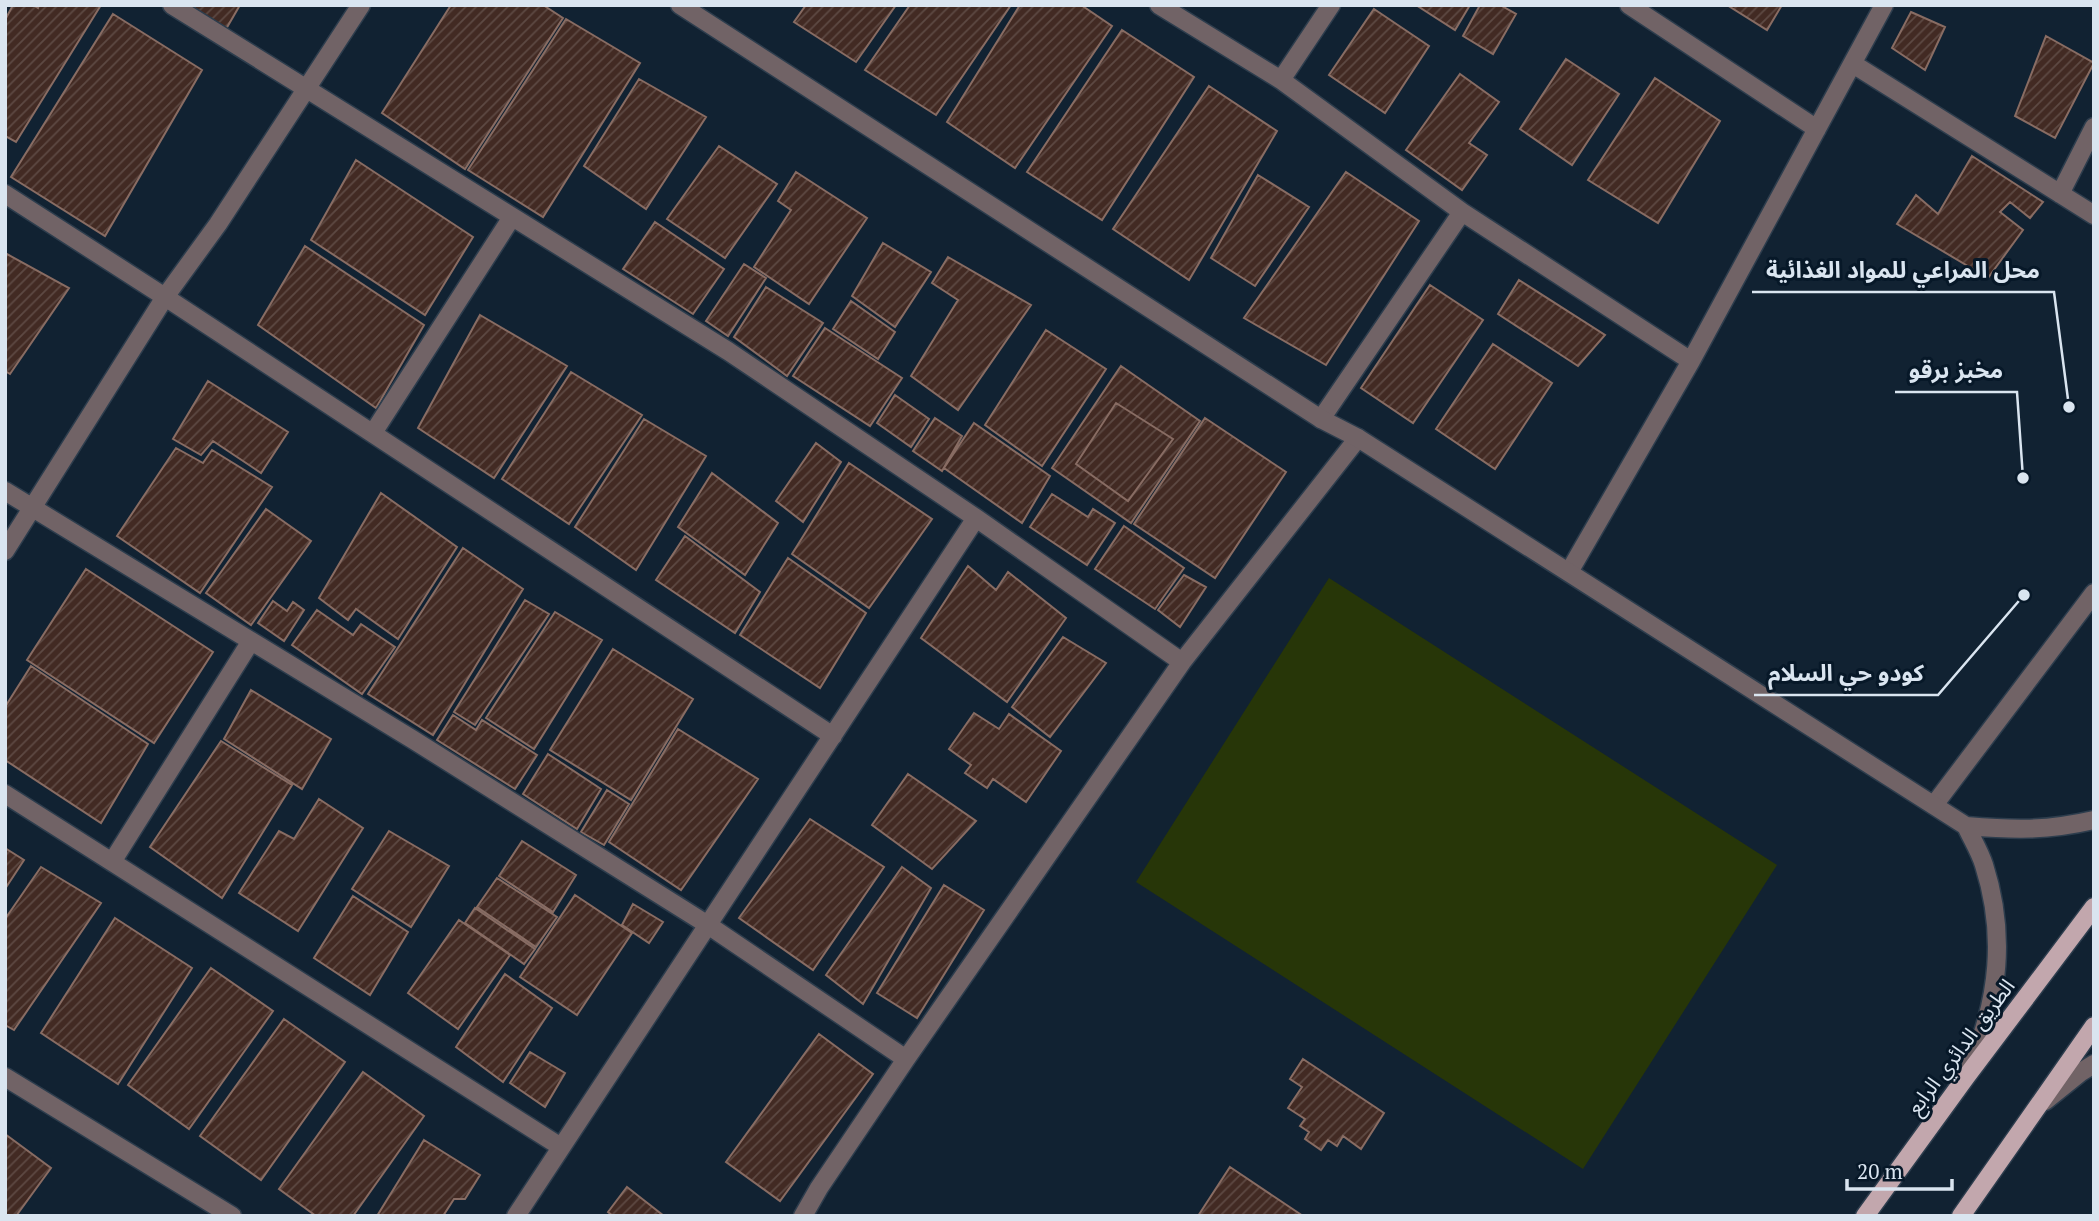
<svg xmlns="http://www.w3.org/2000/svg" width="2099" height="1221" font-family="'PT Serif','Noto Sans Arabic',serif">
<defs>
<pattern id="building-hatch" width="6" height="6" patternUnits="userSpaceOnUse" patternTransform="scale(1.75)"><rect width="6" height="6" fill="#422a23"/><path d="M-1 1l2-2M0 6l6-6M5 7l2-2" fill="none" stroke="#5d4943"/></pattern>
</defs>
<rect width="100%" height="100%" fill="#112232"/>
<path fill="#273608" d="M 1329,578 L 1777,865 L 1583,1169 L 1136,882 Z"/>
<path fill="url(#building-hatch)" stroke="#886c63" stroke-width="2" d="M 13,5 L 33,5 L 38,8 L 39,5 L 101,5 L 16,142 L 5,136 L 5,20 Z
M 196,5 L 240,5 L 226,29 L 193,9 Z
M 451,5 L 543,5 L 563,18 L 465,169 L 382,113 Z
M 806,5 L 896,5 L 856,62 L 794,22 Z
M 910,5 L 1011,5 L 936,115 L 865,70 Z
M 1020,5 L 1081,5 L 1112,26 L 1015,168 L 947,122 Z
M 1416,5 L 1470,5 L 1455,30 Z
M 1480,5 L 1500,5 L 1516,14 L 1493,54 L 1463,36 Z
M 1727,5 L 1782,5 L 1767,30 Z
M 1374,9 L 1429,46 L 1385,113 L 1329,75 Z
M 1911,12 L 1945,27 L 1925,70 L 1892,48 Z
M 113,14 L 202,70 L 105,236 L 11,177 Z
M 566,19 L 640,63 L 543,217 L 468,170 Z
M 1122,30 L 1194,77 L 1102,220 L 1027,172 Z
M 2046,36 L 2094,63 L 2055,138 L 2015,116 Z
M 1566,59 L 1619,94 L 1572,165 L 1520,129 Z
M 1460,74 L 1499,102 L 1469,143 L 1487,155 L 1462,190 L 1406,150 Z
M 1655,78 L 1720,121 L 1658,223 L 1588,180 Z
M 639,79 L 706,117 L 646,209 L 584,166 Z
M 1209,86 L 1277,131 L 1189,280 L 1113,229 Z
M 719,146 L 777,184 L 725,258 L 667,219 Z
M 1972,156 L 2043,202 L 2030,218 L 2010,202 L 2000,212 L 2023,230 L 1988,278 L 1897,224 L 1916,195 L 1938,214 Z
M 356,160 L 473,237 L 425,315 L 311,240 Z
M 796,172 L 867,218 L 809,304 L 754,267 L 791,210 L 778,201 Z
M 1346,172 L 1419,221 L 1326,365 L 1244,318 Z
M 1258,175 L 1309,207 L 1255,286 L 1211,258 Z
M 655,222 L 724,269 L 693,314 L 623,269 Z
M 883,243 L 931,272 L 895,327 L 852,296 Z
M 305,246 L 424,325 L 376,408 L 258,325 Z
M 5,253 L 69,288 L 10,374 L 5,371 Z
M 948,257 L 1031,305 L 958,410 L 911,376 L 958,300 L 932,283 Z
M 744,264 L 766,278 L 728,336 L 706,321 Z
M 1519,280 L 1605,335 L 1578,366 L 1498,314 Z
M 1430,285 L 1483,320 L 1413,423 L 1361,388 Z
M 766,287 L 823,323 L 787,376 L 734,337 Z
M 851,301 L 895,332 L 878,359 L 833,329 Z
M 480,315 L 567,366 L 494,478 L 418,428 Z
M 825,328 L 902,378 L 870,426 L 793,376 Z
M 1046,330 L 1106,369 L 1042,466 L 985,425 Z
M 1493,344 L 1552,383 L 1495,469 L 1436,429 Z
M 1121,366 L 1200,421 L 1131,523 L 1052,468 Z
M 571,372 L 642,415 L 569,524 L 502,479 Z
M 208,381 L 288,432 L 261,473 L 213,441 L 201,455 L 173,439 Z
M 895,395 L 929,419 L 911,447 L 877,423 Z
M 1116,403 L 1173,439 L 1128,501 L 1076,464 Z
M 935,418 L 962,436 L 942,471 L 913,451 Z
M 1205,418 L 1286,472 L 1215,578 L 1134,524 Z
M 644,419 L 706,456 L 636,570 L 575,527 Z
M 974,423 L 1050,476 L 1022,523 L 944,468 Z
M 816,443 L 841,462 L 803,522 L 776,501 Z
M 176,448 L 203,463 L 212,450 L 272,487 L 200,593 L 117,536 Z
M 849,463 L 932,519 L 869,608 L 792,554 Z
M 712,473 L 778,523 L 745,575 L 678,527 Z
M 381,493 L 457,547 L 398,639 L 356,609 L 348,620 L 319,598 Z
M 1052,494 L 1088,517 L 1093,509 L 1115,523 L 1087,565 L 1030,527 Z
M 266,509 L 311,541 L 251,625 L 206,593 Z
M 1124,526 L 1184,568 L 1155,609 L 1095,569 Z
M 685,536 L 760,592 L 735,633 L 656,580 Z
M 463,548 L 523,589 L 433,735 L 368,694 Z
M 788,558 L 866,613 L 820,688 L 740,635 Z
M 968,566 L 996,590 L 1008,572 L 1066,618 L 1007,702 L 921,638 Z
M 86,569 L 213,652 L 154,743 L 27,660 Z
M 1184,575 L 1206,587 L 1180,627 L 1158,610 Z
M 525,600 L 549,614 L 475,725 L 454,712 Z
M 273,601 L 287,611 L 293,602 L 304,610 L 284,641 L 258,623 Z
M 317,610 L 353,635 L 361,624 L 395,647 L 362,694 L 292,645 Z
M 555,612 L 602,640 L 534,749 L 486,718 Z
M 1063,637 L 1106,663 L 1050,737 L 1012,707 Z
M 613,649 L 693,699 L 631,800 L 550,750 Z
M 31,666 L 148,744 L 101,823 L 5,760 L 5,707 Z
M 251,690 L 331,739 L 302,789 L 224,739 Z
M 974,713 L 999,729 L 1009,714 L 1061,751 L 1026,802 L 993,779 L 987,788 L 965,773 L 971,765 L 949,749 Z
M 453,715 L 476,730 L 482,720 L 537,755 L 515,789 L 437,740 Z
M 678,729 L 758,779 L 681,890 L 609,842 Z
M 221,741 L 292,785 L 222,898 L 150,847 Z
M 548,754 L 601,789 L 577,829 L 523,794 Z
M 908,774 L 976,821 L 932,869 L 872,825 Z
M 607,790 L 629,804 L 604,845 L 581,832 Z
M 319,799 L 363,828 L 298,931 L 239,893 L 279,831 L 294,839 Z
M 810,819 L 884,867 L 813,970 L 739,918 Z
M 389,831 L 449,866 L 411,927 L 352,889 Z
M 522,841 L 576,875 L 553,912 L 499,876 Z
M 5,848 L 24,860 L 5,889 Z
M 41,867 L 101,903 L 14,1030 L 5,1025 L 5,919 Z
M 902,867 L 931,888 L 863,1004 L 826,975 Z
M 497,878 L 557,917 L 536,947 L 477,907 Z
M 944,885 L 984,910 L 917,1018 L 877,993 Z
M 575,895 L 632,933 L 577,1015 L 520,977 Z
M 353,896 L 408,932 L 370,995 L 314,958 Z
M 633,904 L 663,922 L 649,943 L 622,925 Z
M 475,908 L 535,949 L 524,964 L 465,923 Z
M 115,918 L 192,968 L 118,1084 L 41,1033 Z
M 459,920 L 510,955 L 458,1029 L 408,993 Z
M 211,968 L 273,1011 L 189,1129 L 128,1085 Z
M 505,974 L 552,1008 L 503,1082 L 456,1047 Z
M 284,1019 L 345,1062 L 261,1180 L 200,1136 Z
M 819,1034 L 873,1074 L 780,1201 L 726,1162 Z
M 530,1052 L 565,1073 L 545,1107 L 510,1083 Z
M 1303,1059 L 1384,1113 L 1361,1149 L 1343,1136 L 1337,1146 L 1328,1140 L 1321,1150 L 1305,1139 L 1309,1132 L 1300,1126 L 1305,1119 L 1288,1108 L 1302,1087 L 1290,1079 Z
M 363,1072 L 424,1116 L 353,1216 L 316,1216 L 279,1189 Z
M 5,1134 L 51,1168 L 16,1216 L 5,1216 Z
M 424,1140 L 480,1175 L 465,1199 L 454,1199 L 443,1216 L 377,1216 Z
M 1230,1167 L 1303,1216 L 1198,1216 Z
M 627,1187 L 664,1216 L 613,1216 L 608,1212 Z"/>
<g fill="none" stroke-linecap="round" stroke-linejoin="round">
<g stroke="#2d3d4d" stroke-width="21">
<path id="service" d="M 1934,805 L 2094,593"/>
</g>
<g stroke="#2d3d4d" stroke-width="21">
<path id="minor" d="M 172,5 L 728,351 L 976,518 L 1182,662
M 1159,5 L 1281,80 L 1462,212 L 1691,361
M 1629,5 L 1817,129
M 1853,64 L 2094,215
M 1281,80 L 1331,5
M 5,194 L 165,297 L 833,736
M 2060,194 L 2094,127
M 1321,419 L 1462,212
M 373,433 L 512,217
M 5,491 L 412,739 L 708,925 L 906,1059
M 5,551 L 165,297 L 218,224 L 361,5
M 1569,572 L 1691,361 L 1884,5
M 5,794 L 561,1147
M 112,862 L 251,641
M 5,1077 L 232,1216
M 516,1216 L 976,518
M 803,1216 L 819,1188 L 906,1059 L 1182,662 L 1358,438"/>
</g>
<g stroke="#2d3d4d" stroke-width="21">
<path id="tertiary" d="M 680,5 L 1321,419 L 1358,438 L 1966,826 C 2014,830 2046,831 2094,820
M 1966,826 C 1972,839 1980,852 1984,865 C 2006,934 1999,999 1971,1065
M 2045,1101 L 2081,1072 L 2094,1064"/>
</g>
<g stroke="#2d3d4d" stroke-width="21">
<path id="primary" d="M 1865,1216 L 1966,1077 L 2094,907
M 1961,1216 L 2094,1026"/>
</g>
<use href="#service" stroke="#716366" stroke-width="18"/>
<use href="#minor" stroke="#716366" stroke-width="18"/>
<use href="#tertiary" stroke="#716366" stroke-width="18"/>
<use href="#primary" stroke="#c2a7ad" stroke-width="18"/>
</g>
<g text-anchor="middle" stroke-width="6" stroke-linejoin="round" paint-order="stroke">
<g font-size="21" fill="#dae5f0" stroke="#071828">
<text transform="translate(1961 1047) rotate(-53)" y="7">الطريق الدائري الرابع</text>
</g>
</g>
<path fill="none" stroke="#dae5f0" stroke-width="2.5" d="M2069 407L2054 292H1752M2023 478L2017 392H1895M2024 595L1938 695H1754"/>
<g fill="#dae5f0" stroke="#071828" stroke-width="2.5">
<circle cx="2069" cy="407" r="7"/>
<circle cx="2023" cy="478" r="7"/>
<circle cx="2024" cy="595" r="7"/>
</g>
<g font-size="23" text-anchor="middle" font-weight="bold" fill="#dae5f0" stroke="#071828" stroke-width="6" stroke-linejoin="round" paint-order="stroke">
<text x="1903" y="278">محل المراعي للمواد الغذائية</text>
<text x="1956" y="378">مخبز برقو</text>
<text x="1846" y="681">كودو حي السلام</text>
</g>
<rect width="2099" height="1221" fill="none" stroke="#dae5f0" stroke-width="14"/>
<path d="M1847 1179v10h105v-10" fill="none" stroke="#dae5f0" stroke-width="3.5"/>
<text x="1857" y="1179" font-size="21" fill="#dae5f0" stroke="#071828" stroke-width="5" paint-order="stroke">20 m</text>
</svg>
